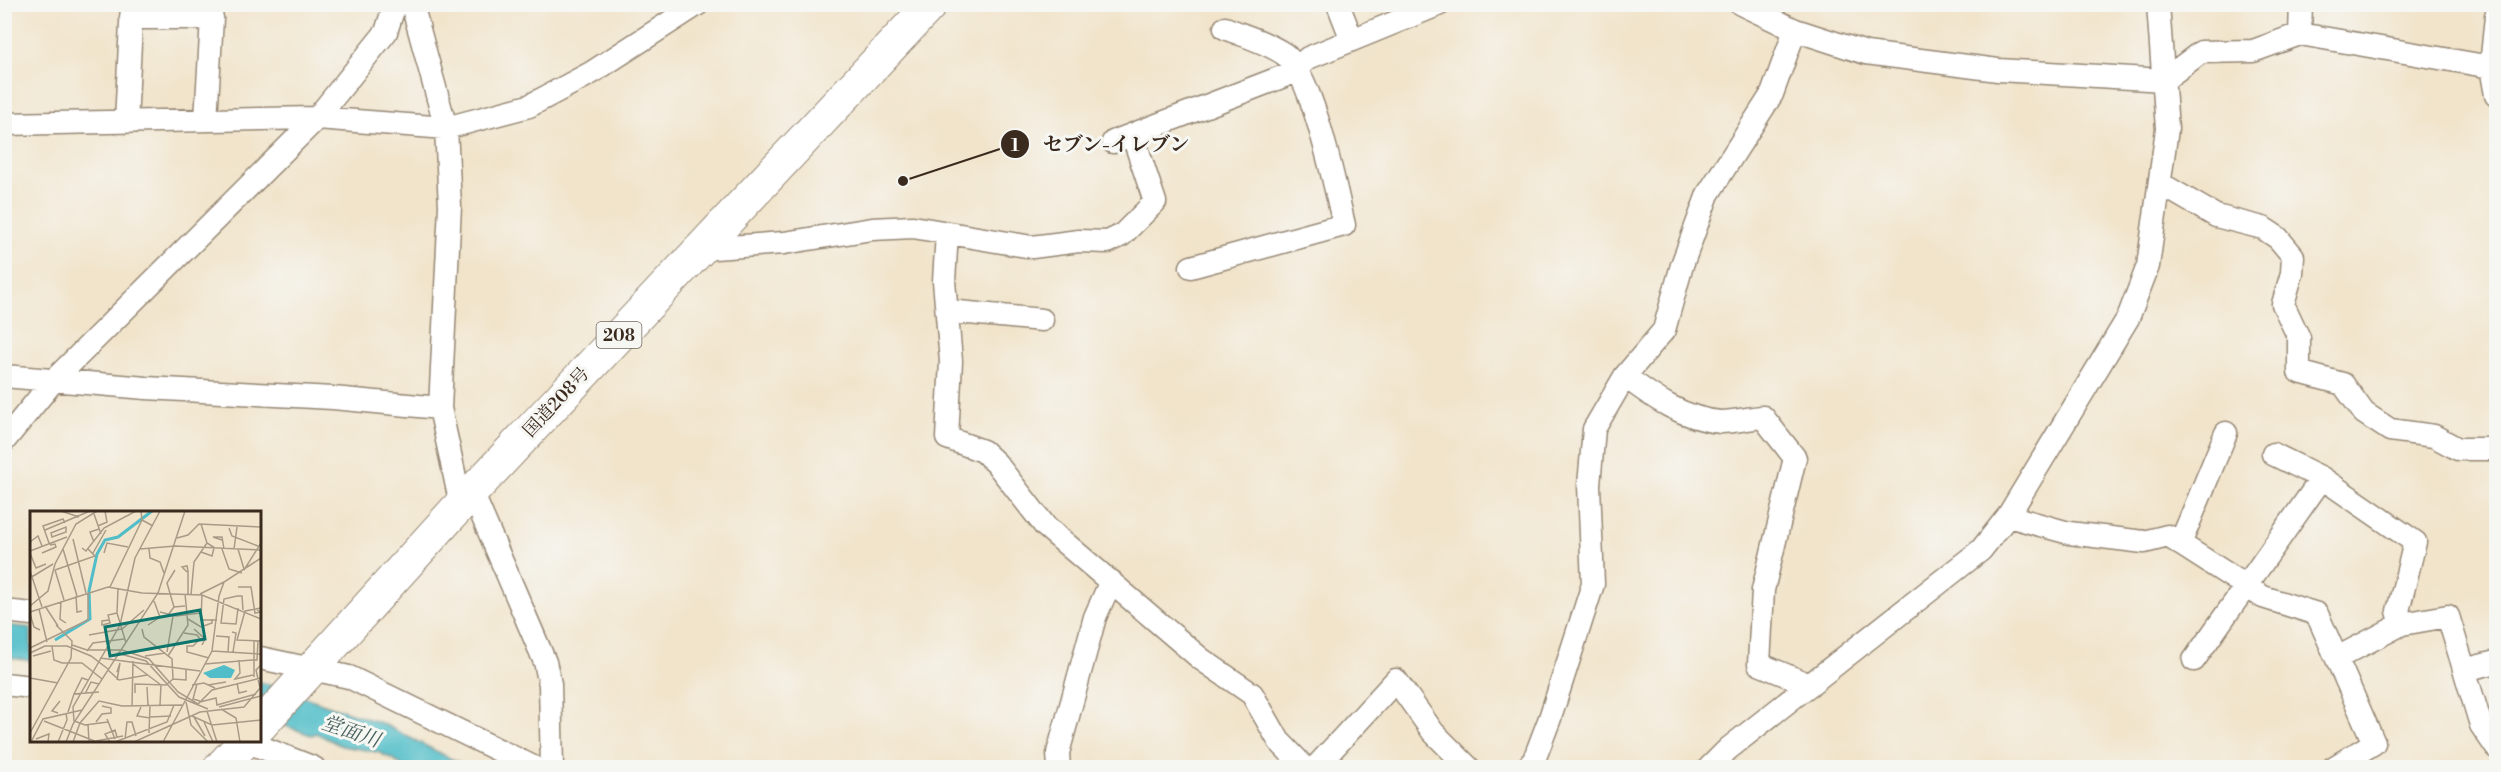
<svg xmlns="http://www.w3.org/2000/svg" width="2501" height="772" font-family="'Libre Bodoni','Noto Serif JP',serif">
<rect width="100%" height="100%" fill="#f6f6f2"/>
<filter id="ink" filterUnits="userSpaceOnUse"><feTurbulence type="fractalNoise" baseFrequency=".0167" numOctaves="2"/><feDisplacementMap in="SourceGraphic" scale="12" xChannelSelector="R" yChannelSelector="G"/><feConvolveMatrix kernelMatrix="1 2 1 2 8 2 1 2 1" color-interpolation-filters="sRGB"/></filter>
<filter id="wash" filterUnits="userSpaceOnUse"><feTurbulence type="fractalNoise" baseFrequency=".008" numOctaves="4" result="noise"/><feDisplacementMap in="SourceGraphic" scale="24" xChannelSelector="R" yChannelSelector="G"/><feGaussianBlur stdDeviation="1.35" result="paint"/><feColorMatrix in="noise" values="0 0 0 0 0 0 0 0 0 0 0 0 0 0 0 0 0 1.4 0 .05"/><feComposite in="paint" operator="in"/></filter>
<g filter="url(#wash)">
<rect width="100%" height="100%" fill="#f1e4cb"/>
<path fill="#50bdc8" stroke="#467473" stroke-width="1.5" d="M 4,625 L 31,628 L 31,661 L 5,657 Z
M 260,682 L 383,724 L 467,767 L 404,767 L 393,759 L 378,752 L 342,746 L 316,733 L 311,735 L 260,717 Z"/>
</g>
<g filter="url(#ink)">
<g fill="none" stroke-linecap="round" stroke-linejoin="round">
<g stroke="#968774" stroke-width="25">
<path id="minor" d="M 412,4 L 446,128 L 450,206 L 440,408 L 461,505
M 1338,4 L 1352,40
M 1741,4 L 1795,30 L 1866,53 L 1998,70 L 2164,80 L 2201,52 L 2253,51 L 2300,34 L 2491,67
M 2496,16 L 2491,67 L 2496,95
M 131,18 L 212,18 L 206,120
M 2300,34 L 2301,4
M 126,122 L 132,4
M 4,124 L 317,118 L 446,128 L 529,106 L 591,73 L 698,4
M 1113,142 L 1292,73 L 1308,58 L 1440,4
M 2161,184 L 2216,216 L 2263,228 L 2278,238 L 2293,256 L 2292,273 L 2283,304 L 2299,338 L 2299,372 L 2343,384 L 2364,413 L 2390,430 L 2434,436 L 2458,449 L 2496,449
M 947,233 L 944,281 L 951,361 L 947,438 L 983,451 L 996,463 L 1045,526 L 1201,659 L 1252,694 L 1279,741 L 1305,768
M 700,249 L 784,243 L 872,229 L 913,227 L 1032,247 L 1079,241 L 1108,242 L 1122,235 L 1155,202 L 1133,136
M 1191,267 L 1344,225 C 1336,191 1312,71 1284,54 C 1267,42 1244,36 1225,28
M 948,311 L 1042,320
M 4,376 L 146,388 L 333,398 L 440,408
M 1625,376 C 1653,398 1684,419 1721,422 C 1734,422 1749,418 1763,417 L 1795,458 L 1763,590 L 1759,664 L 1810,685
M 4,441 L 54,380 L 317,118 L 386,32 L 395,4
M 2273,454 L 2322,478 L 2415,542 L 2398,611 L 2402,624 L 2448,616 L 2481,725 L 2496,747
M 472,492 L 545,662 L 550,684 L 552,768
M 2008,516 L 2069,533 L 2144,542 L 2168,536 L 2263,597 L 2317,614 L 2374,743 L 2333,768
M 2180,544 L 2226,433
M 4,611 L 32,614
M 260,658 L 349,677 L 535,768
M 2337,658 L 2402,624
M 2194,660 L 2322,478
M 2464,670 L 2496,662
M 4,684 L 32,687
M 243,740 L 314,768
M 1059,768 L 1058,753 L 1095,617 L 1111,581
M 1315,768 L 1396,680 L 1433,732 L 1469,768
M 1527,768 L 1534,760 L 1550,718 L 1593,584 L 1589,485 L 1594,429 L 1625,376 L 1664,330 L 1682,265 L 1708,194 L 1772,94 L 1795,30
M 1709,768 L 1728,749 L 1981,550 L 2008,516 L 2128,318 L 2148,266 L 2167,129 L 2158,4"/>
</g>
<g stroke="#968774" stroke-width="35">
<path id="trunk" d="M 260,726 L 472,492 L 931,4
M 220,768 L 246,740"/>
</g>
<use href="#minor" stroke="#fff" stroke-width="22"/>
<use href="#trunk" stroke="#fff" stroke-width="33"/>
</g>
</g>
<g text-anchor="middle" stroke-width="6" stroke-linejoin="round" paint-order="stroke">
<rect fill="#f6f6f2" stroke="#73675e" stroke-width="1.5" x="596.5" y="322" width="45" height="26" rx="4.5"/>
<g font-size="16" font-weight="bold" fill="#3b2a1e">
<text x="619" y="341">208</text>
</g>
<g font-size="18" fill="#3b2a1e" stroke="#f6f6f2">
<text transform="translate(556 402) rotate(-47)" y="6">国道208号</text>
</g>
<g font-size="20" font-style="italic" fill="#425d5a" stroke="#f6f6f2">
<text transform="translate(351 731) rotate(19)" y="7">堂面川</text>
</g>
</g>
<g transform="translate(30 511)">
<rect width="231" height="231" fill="#f1e4cb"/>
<path d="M 194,154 L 205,159 L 201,167 L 180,167 L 173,162 Z" fill="#50bdc8"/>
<path fill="none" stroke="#50bdc8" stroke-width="3" d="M 25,129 L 60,108 L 59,80 L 67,43 L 75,29 L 88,26 L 122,0"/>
<path fill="none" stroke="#a89a86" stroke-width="1.5" d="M 31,0 L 49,6M 111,0 L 112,9 L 123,15M 64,3 L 71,23M 171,13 L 177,32 L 185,37M 68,15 L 77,11 L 75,0M 36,16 L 36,21 L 22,26 L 21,22 ZM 199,17 L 202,25 L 228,35M 15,19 L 60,0M 147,27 L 158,24 L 169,13 L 231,16M 43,28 L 56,82M 192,29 L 183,26 L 192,26 L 194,38M 0,31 L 8,25 L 12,35M 64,31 L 60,21 L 69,18M 19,32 L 13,15 L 33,8 L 35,12M 145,35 L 231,39M 52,37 L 56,40 L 74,17 L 106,0M 33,38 L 47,85M 110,38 L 145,35M 119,38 L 120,47 L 130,51 L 134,62M 192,38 L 199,58 L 212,62M 204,38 L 207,16M 208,38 L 214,58M 0,40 L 37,26M 171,41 L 182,45 L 184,37M 0,42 L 6,57 L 16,53M 12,42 L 26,36 L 25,33 L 20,34M 63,42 L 76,19M 74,42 L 77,32 L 98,36M 25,59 L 65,45 L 58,38M 25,59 L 34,89M 214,59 L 231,32M 0,60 L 12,96M 157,61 L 152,56 L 157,55 L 158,60 L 158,83M 0,67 L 23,53M 80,76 L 112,9M 208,76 L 221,76 L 225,102 L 230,101 L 227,99M 88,78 L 87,102 L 96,132M 170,83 L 194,71M 161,84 L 164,51 L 177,32M 172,84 L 171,109 L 187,109M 46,85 L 47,101 L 52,100M 207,85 L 194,88 L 191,112 L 206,113 L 208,97M 207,85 L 212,85 L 213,99M 31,90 L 30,108 L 36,112M 0,95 L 18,80 L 25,53 L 46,13 L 67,0M 15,95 L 28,115M 144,96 L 137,72 L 145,59M 231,97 L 215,100 L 207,129 L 231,130M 9,98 L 17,131M 0,101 L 78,76 L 112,82 L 172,84 L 231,108M 130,101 L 146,105 L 170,102M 0,103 L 4,116 L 10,119M 138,104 L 144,96 L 155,95M 158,108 L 171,116 L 182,112 L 182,108M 79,109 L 72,110 L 72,114 L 80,112 L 78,104 L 87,102M 118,114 L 130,106 L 124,90M 164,118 L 175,128 L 172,134M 202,121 L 206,122 L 203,141M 154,122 L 167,124 L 170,128 L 163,135 L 157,135 L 157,141 L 179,147M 59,124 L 92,118 L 114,99M 186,125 L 199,126 L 198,141M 224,130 L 224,166M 42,134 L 57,139 L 92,139 L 119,148 L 148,181 L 168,193 L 182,179 L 231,167M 22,135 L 24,149 L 32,152M 0,137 L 58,109 L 58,82M 57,140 L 63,132 L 94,128M 182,140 L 231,143 L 231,147M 137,141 L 143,105M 0,142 L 15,135 L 37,135 L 61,145 L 78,158M 87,142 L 116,150 L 149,186 L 178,198M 3,145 L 21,140M 115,145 L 135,142M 138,145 L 158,114 L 155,83M 70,147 L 170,160M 209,149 L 210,162 L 205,168 L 223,164M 222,149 L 227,149 L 228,130M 32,152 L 52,152 L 72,168M 103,153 L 131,174 L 130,194M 175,153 L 222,149M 78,159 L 89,169 L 117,164M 87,161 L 90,152 L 87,169M 0,167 L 28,172M 143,168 L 156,169 L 156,159M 207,172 L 209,182 L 217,180M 167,173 L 163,188 L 170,190M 162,174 L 174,172 L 185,177M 178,174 L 196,171M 117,176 L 118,194M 230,177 L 226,159 L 231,154M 105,182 L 105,173 L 136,174 L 143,168 L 142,148 L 114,126 L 112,118M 44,183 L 52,167 L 58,169M 55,183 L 61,171 L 69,173M 156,191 L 161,214 L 178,231M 170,191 L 186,187 L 187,194 L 226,183M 102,195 L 103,150M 111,196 L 107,205 L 120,207M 189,196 L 231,185M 191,198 L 206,207 L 210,231M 177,200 L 187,231M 38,201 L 44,183 L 69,181M 28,202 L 22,200 L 30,190M 162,205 L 182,214 L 231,209M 120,206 L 141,205M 164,206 L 175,225M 77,208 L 85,228M 14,210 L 67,231M 66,211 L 72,203 L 81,202 L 81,197 L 72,195M 78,211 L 55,214 L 44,210 L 43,196 L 90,114 L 105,47 L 130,0M 174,211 L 183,231M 58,213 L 59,231M 0,222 L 41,147 L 42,130 L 26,114M 119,222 L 120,194M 6,228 L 19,223 L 18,231M 95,228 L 97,211 L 102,211 L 106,225M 66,230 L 93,225M 1,231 L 13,208 L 52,199M 28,231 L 37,209 L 36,202M 36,231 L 43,213 L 128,82 L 155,0M 43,231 L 50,212 L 69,190 L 92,195 L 152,194M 80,231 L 75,223 L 85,219 L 87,226M 85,231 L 137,211 L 144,194M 104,231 L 170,201 L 214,196 L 231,176M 133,231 L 182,140 L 189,85 L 194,71 L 231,47"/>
<path fill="#0f766e" fill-opacity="0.15" stroke="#0f766e" stroke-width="3" d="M 170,99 L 175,128 L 80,145 L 75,116 Z"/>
<rect width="231" height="231" fill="none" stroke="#3b2a1e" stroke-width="3"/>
</g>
<path fill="none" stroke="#3b2a1e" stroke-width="2" d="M903 181L1015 144"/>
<g fill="#3b2a1e" stroke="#f6f6f2" stroke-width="2">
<circle cx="903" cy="181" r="6"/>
<circle cx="1015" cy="144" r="15"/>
</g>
<g font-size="18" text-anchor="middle" font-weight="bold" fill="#fff">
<text x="1015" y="151">1</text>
</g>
<g font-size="20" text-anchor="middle" font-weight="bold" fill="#3b2a1e" stroke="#f6f6f2" stroke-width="6" stroke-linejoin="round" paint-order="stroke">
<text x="1116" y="151">セブン-イレブン</text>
</g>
<rect width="2501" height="772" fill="none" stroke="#f6f6f2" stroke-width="24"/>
</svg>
